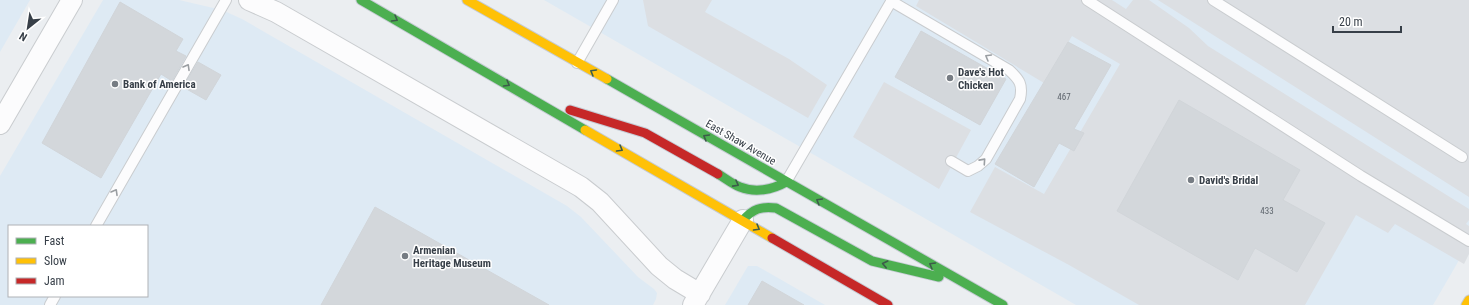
<svg xmlns="http://www.w3.org/2000/svg" width="1469" height="305" font-family="'Roboto Condensed',sans-serif">
<rect width="100%" height="100%" fill="#ebeef1"/>
<path fill="#deeaf4" fill-rule="evenodd" d="M 0,0 L 30,0 L 0,52 Z
M 103,0 L 179,0 L 222,10 L 242,19 L 567,206 L 581,217 L 638,277 L 654,289 L 657,293 L 656,299 L 653,305 L 0,305 L 0,176 ZM 9,226 L 147,226 L 147,296 L 9,296 Z
M 544,0 L 1469,0 L 1469,243 L 1433,305 L 1076,305 Z
M 748,266 L 757,266 L 825,305 L 725,305 Z"/>
<path fill="#dcdfe3" d="M 643,0 L 712,0 L 705,12 L 789,59 L 827,85 L 808,118 L 648,26 Z
M 919,0 L 1112,0 L 1126,9 L 1133,0 L 1149,0 L 1189,28 L 1208,46 L 1469,209 L 1469,220 L 1466,224 L 1469,226 L 1469,254 L 1464,264 L 1395,224 L 1388,233 L 1356,215 L 1305,305 L 1139,305 L 1069,265 L 970,212 L 995,167 L 1044,194 L 1120,64 L 1072,36 L 1044,83 L 916,6 Z
M 1158,0 L 1469,0 L 1469,197 Z
M 884,82 L 971,130 L 939,189 L 853,137 Z"/>
<path fill="#d3d7db" stroke="#d1d5d9" d="M 120,2 L 183,39 L 176,51 L 186,56 L 172,81 L 161,74 L 101,178 L 42,143 Z
M 921,31 L 1006,79 L 980,125 L 895,77 Z
M 1068,42 L 1111,65 L 1074,129 L 1084,133 L 1074,151 L 1059,143 L 1034,187 L 995,164 Z
M 198,62 L 221,75 L 206,100 L 183,87 Z
M 1179,100 L 1300,170 L 1283,200 L 1325,223 L 1297,272 L 1255,248 L 1238,280 L 1117,211 Z
M 375,207 L 549,305 L 321,305 Z
M 762,281 L 804,305 L 748,305 Z"/>
<g fill="none" stroke-linecap="round" stroke-linejoin="round">
<g stroke="#c9cccf" stroke-width="12">
<path id="lane" d="M 1087,0 L 1361,176 L 1469,241
M 1213,0 L 1462,157
M 891,1 L 1009,70 C 1020,80 1023,85 1020,99 L 986,159 L 978,166 L 968,171 L 951,161
M 577,63 L 613,0
M 786,182 L 892,0
M 96,226 L 226,0
M 50,305 L 55,296"/>
</g>
<g stroke="#c9cccf" stroke-width="22">
<path id="street" d="M 249,0 L 276,12 L 581,187 L 600,202 L 659,266 L 675,279 L 700,294
M 0,124 L 72,0
M 693,305 L 743,220"/>
</g>
<g stroke="#c5cbd4" stroke-width="11">
<path id="fast" d="M 361,0 L 585,130
M 607,79 L 1003,305
M 718,174 C 725,178 732,184 740,187 C 755,193 772,190 786,182
M 743,220 C 753,209 761,206 776,208 L 872,261 L 939,277"/>
</g>
<g stroke="#c5cbd4" stroke-width="11">
<path id="slow" d="M 467,0 L 607,79
M 585,130 L 772,238
M 1466,305 L 1469,300"/>
</g>
<g stroke="#c5cbd4" stroke-width="11">
<path id="jam" d="M 570,110 L 645,133 L 718,174
M 772,238 L 888,305"/>
</g>
<use href="#lane" stroke="#fcfcfd" stroke-width="10"/>
<use href="#street" stroke="#fcfcfd" stroke-width="20"/>
<use href="#fast" stroke="#4caf50" stroke-width="9"/>
<use href="#slow" stroke="#ffc107" stroke-width="9"/>
<use href="#jam" stroke="#c62828" stroke-width="9"/>
</g>
<defs><path id="oneway-chevron" d="M-2-3.5L2.5 0L-2 3.5" fill="none" stroke-width="1.6" stroke-linecap="round" stroke-linejoin="round"/></defs>
<g stroke="#3c5b4a">
<use href="#oneway-chevron" transform="translate(395 19) rotate(30)"/>
<use href="#oneway-chevron" transform="translate(593 72) rotate(-150)"/>
<use href="#oneway-chevron" transform="translate(507 84) rotate(30)"/>
<use href="#oneway-chevron" transform="translate(706 137) rotate(-150)"/>
<use href="#oneway-chevron" transform="translate(620 149) rotate(30)"/>
<use href="#oneway-chevron" transform="translate(736 184) rotate(28)"/>
<use href="#oneway-chevron" transform="translate(819 201) rotate(-150)"/>
<use href="#oneway-chevron" transform="translate(757 228) rotate(30)"/>
<use href="#oneway-chevron" transform="translate(885 264) rotate(-167)"/>
<use href="#oneway-chevron" transform="translate(932 265) rotate(-150)"/>
</g>
<g stroke="#9a9ea2">
<use href="#oneway-chevron" transform="translate(988 57) rotate(-150)"/>
<use href="#oneway-chevron" transform="translate(187 67) rotate(-60)"/>
<use href="#oneway-chevron" transform="translate(983 161) rotate(-48)"/>
<use href="#oneway-chevron" transform="translate(115 192) rotate(-60)"/>
</g>
<g fill="#767c83" stroke="#fff" stroke-width="1.5">
<circle cx="950" cy="78" r="4"/>
<circle cx="115" cy="84" r="4"/>
<circle cx="1191" cy="180" r="4"/>
<circle cx="405" cy="256" r="4"/>
</g>
<g text-anchor="middle" stroke-width="3" stroke-linejoin="round" paint-order="stroke">
<g font-size="9" fill="#5f666e">
<text x="1064" y="100">467</text>
<text x="1267" y="214">433</text>
</g>
<g font-size="11" font-weight="bold" fill="#373f48" stroke="#fff" text-anchor="start">
<text x="958" y="76">Dave's Hot<tspan x="958" dy="13">Chicken</tspan></text>
<text x="123" y="88">Bank of America</text>
<text x="1199" y="184">David's Bridal</text>
<text x="413" y="254">Armenian<tspan x="413" dy="13">Heritage Museum</tspan></text>
</g>
<g font-size="11" fill="#373f48" stroke="#fff">
<text transform="translate(741 142) rotate(30)" y="4">East Shaw Avenue</text>
</g>
</g>
<rect x="8" y="225" width="140" height="72" fill="#ffffff" stroke="#afb2b6"/>
<rect x="16" y="238" width="20" height="6" fill="#4caf50" stroke="#afb2b6"/>
<text x="44" y="245" font-size="12" fill="#373f48">Fast</text>
<rect x="16" y="258" width="20" height="6" fill="#ffc107" stroke="#afb2b6"/>
<text x="44" y="265" font-size="12" fill="#373f48">Slow</text>
<rect x="16" y="278" width="20" height="6" fill="#c62828" stroke="#afb2b6"/>
<text x="44" y="285" font-size="12" fill="#373f48">Jam</text>
<g transform="translate(28 28) rotate(210)" stroke="#ffffff" stroke-width="3" paint-order="stroke">
<path d="M0-3L7 15L0 10L-7 15Z" fill="#373f48"/>
<text y="-6" font-size="11" font-weight="bold" text-anchor="middle" fill="#373f48">N</text>
</g>
<path d="M1333 26v6h68v-6" fill="none" stroke="#373f48" stroke-width="2"/>
<text x="1339" y="26" font-size="12" fill="#373f48" stroke="#ffffff" stroke-width="3" paint-order="stroke">20 m</text>
</svg>
